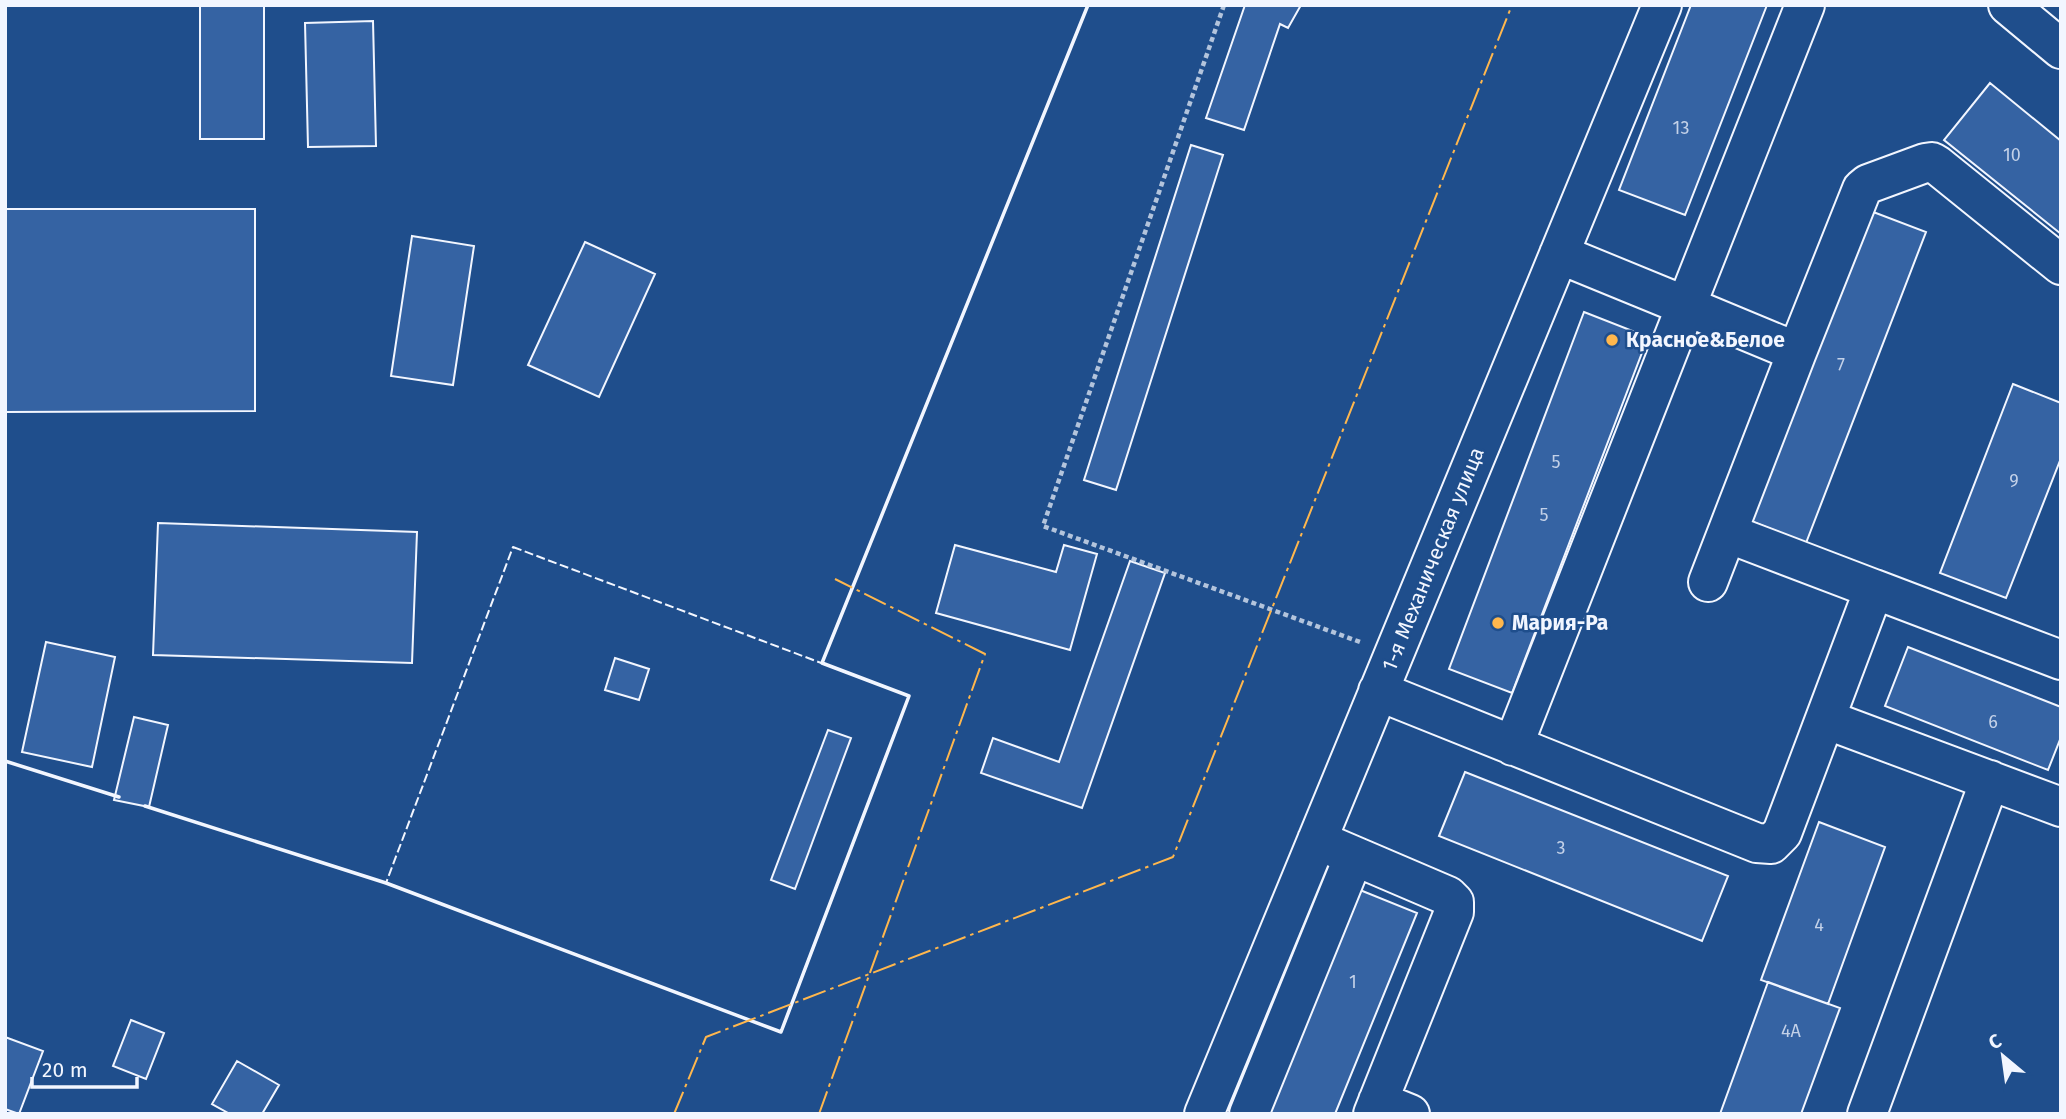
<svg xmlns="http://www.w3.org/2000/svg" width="2066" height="1119" font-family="'Fira Sans',sans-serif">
<rect width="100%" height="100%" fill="#1f4e8c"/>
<path fill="#3563a3" stroke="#f2f6ff" stroke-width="2" d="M 200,5 L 264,5 L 264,139 L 200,139 Z
M 1245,5 L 1301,5 L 1288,28 L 1280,24 L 1244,130 L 1206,118 Z
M 1691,5 L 1767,5 L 1685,215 L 1619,190 Z
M 373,21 L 376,146 L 308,147 L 305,23 Z
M 1990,83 L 2061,141 L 2061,234 L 1944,140 Z
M 1191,145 L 1223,155 L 1116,490 L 1084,480 Z
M 5,209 L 255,209 L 255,411 L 5,412 Z
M 1868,210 L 1926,232 L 1806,543 L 1748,520 Z
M 412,236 L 474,246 L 453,385 L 391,376 Z
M 585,242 L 655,274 L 599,397 L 528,365 Z
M 1584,312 L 1648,337 L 1512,693 L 1449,669 Z
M 2013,384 L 2061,403 L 2061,458 L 2006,598 L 1940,573 Z
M 158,523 L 417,532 L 412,663 L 153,655 Z
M 955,545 L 1056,572 L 1064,545 L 1097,554 L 1070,650 L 936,613 Z
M 1130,561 L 1165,573 L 1082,808 L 981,773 L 993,738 L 1059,762 Z
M 46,642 L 115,657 L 92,767 L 22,752 Z
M 1908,647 L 2061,707 L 2061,737 L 2048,770 L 1885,706 Z
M 615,658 L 649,669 L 639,700 L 605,690 Z
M 134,717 L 168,725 L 149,807 L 114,800 Z
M 828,730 L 851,738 L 795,889 L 771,880 Z
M 1465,772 L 1728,876 L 1702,941 L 1439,836 Z
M 1819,822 L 1885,847 L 1828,1004 L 1761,980 Z
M 1355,888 L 1417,913 L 1335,1114 L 1263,1114 Z
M 1768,982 L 1840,1008 L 1801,1114 L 1720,1114 Z
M 131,1020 L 164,1033 L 146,1079 L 113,1066 Z
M 5,1037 L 43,1051 L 19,1114 L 5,1109 Z
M 237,1061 L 279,1085 L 262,1114 L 230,1114 L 212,1104 Z"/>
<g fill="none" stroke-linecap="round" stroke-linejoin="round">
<g stroke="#f2f6ff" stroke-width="42">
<path id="minor" d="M 2008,5 L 2061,49
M 1797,352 L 1862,189 L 1868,184 L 1925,163 L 1932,162 L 1937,165 L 2061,265
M 1727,533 L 1874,589
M 1708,582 L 1797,352 L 1686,306 L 1805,5
M 1378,691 L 1757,843 L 1771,844 L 1782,833 L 1825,719 L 2061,807
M 1825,719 L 1874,589 L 2061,660
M 1513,746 L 1686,306 L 1559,254
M 1317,840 L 1448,896 L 1454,902 L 1454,912 L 1373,1114
M 1378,1101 L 1410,1114
M 1204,1114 L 1662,5
M 1249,1114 L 1354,856
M 1867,1114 L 1990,780"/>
</g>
<path stroke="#b3c4dc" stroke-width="4.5" stroke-dasharray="5 3.5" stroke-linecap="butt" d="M 1224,5 L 1043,526 L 1360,642"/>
<use href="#minor" stroke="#1f4e8c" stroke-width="38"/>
<path stroke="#f2f6ff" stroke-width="2" stroke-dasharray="9 3.5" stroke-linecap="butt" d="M 513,547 L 909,696 L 781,1032 L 386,883 Z"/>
<path stroke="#f2f6ff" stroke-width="3.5" d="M 5,761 L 119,797
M 145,806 L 386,883 L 781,1032 L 909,696 L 822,663 L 1088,5"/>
<path stroke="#ffb74d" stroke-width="2" stroke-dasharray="24 5 3.5 5" stroke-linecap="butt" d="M 674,1114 L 706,1037 L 1173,857 L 1512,5
M 819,1114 L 985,654 L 835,579"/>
</g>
<g fill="#ffb74d" stroke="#1f4e8c" stroke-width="2.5">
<circle cx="1612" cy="340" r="7"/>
<circle cx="1498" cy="623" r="7"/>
</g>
<g text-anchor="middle" stroke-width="5" stroke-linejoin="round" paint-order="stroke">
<g font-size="18" fill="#c3d1e8">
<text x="1681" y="134">13</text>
<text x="2012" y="161">10</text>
<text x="1841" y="371">7</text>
<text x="1556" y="468">5</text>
<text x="2014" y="487">9</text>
<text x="1544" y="521">5</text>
<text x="1993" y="728">6</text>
<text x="1561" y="854">3</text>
<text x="1819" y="931">4</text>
<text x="1353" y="988">1</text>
<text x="1791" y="1037">4А</text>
</g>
<g font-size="21" font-weight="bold" fill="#f2f6ff" stroke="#1f4e8c" text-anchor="start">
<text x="1626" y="347">Красное&amp;Белое</text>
<text x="1512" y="630">Мария-Ра</text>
</g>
<g font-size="21" fill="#f2f6ff" stroke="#1f4e8c">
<text transform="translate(1433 559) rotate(-68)" y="7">1-я Механическая улица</text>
</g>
</g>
<rect width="2066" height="1119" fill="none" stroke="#f2f6ff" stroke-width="14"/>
<g transform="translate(2003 1056) rotate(331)" stroke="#1f4e8c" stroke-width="5" paint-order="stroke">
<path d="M0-5L12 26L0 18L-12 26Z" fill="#f2f6ff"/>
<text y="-10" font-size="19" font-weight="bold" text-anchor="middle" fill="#f2f6ff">С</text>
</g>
<path d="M32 1077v10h105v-10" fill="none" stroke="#f2f6ff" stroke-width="3.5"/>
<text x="42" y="1077" font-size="21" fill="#f2f6ff" stroke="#1f4e8c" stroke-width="5" paint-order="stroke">20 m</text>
</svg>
